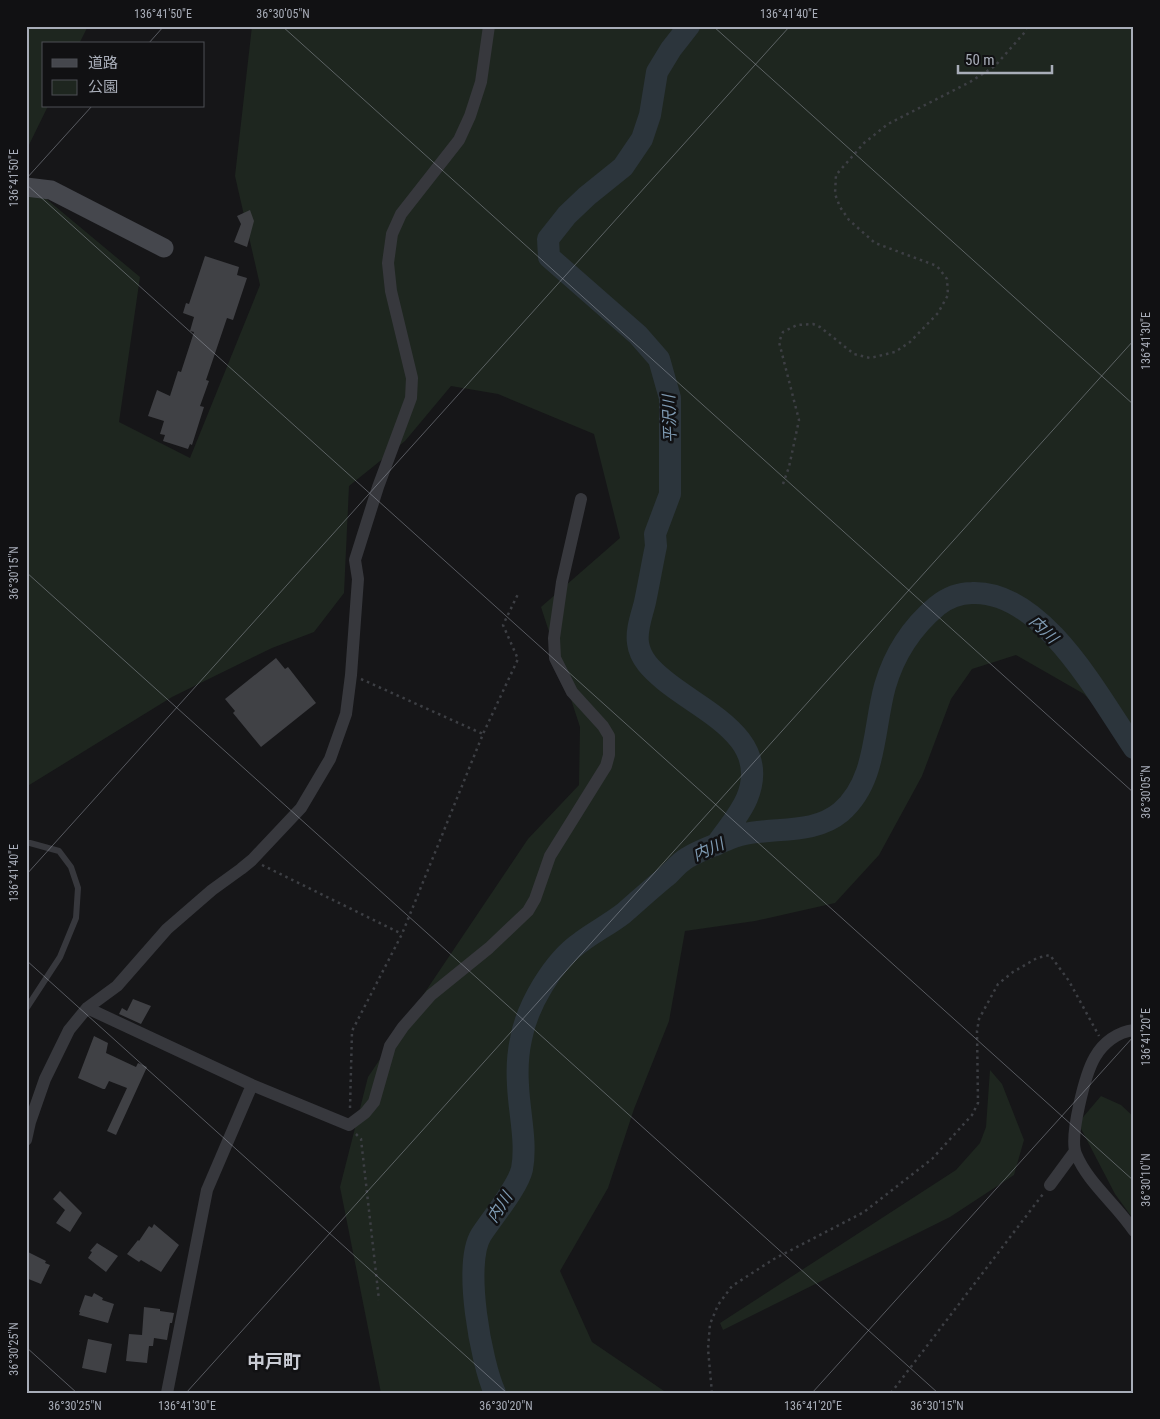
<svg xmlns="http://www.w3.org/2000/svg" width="1160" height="1419" font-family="'Roboto Condensed','Noto Sans JP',sans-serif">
<rect width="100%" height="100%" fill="#161618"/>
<path fill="#1e261f" d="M 26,26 L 88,26 L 79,44 L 44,44 L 44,106 L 48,106 L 26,151 Z
M 252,26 L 1134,26 L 1134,762 L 1121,734 L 1084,694 L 1016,655 L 972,669 L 951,699 L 922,776 L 879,855 L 835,903 L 755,921 L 685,931 L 669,1021 L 634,1109 L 608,1188 L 560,1271 L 592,1342 L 667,1393 L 381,1393 L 340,1187 L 368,1077 L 528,839 L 579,785 L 580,727 L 541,607 L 620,538 L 594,434 L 498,394 L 451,386 L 405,441 L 349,486 L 344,593 L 314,632 L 272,648 L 172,697 L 26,787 L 26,182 L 140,277 L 119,422 L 190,458 L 260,285 L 235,176 Z
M 990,1070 L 1002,1084 L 1024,1140 L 1014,1175 L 950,1217 L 723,1330 L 720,1323 L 956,1170 L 980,1143 L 986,1127 Z
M 1101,1096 L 1121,1105 L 1134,1117 L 1134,1220 L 1115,1194 L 1078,1123 Z"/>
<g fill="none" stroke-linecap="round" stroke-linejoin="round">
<path stroke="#2c353c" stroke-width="22" d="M 689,26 L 671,49 L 657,72 L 650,115 L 642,139 L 623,167 L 587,196 L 567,215 L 548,239 L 549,257 L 638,335 L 659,359 L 670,398 L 670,494 L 655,534 L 656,546 C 652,565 649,583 645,602 C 642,615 636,629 638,643 C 640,659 652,670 664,680 C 701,711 772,737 747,798 C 740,815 726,830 716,845
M 495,1393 C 481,1362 463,1264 481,1235 C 492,1218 518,1187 522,1169 C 527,1142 519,1112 518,1085 C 517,1070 518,1053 521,1039 C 527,1006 553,961 581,942 C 594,932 610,924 624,913 C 639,900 653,887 668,875 C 674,869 680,862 687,858 C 700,850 715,845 729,839 C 764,824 810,838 841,812 C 877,781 873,729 885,686 C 894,655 912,627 937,606 C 947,598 959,593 972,593 C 1043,590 1099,697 1134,748"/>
</g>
<path fill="#404145" d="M 250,210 L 254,221 L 247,247 L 234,242 L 241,224 L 237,216 Z
M 205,256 L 239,267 L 237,275 L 247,278 L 233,320 L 227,318 L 206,380 L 209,381 L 200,406 L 204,407 L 192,445 L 190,444 L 188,449 L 163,441 L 165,435 L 160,434 L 164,421 L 148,416 L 157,390 L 170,396 L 178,371 L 181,372 L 194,332 L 190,331 L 194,317 L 183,313 L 186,303 L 189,304 Z
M 276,658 L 285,669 L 288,667 L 316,703 L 261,747 L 233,713 L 235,711 L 225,699 Z
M 133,999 L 151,1006 L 141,1024 L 119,1014 L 122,1008 L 127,1011 Z
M 94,1036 L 108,1043 L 106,1053 L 136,1067 L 138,1063 L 147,1067 L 116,1135 L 107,1131 L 127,1088 L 109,1081 L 105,1089 L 103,1089 L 78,1078 Z
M 60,1191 L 82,1213 L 70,1232 L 56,1223 L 65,1210 L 53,1199 Z
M 154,1224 L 179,1245 L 161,1272 L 141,1260 L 139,1262 L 127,1254 L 138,1240 L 139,1241 L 149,1226 L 152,1228 Z
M 97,1243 L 118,1256 L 106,1272 L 88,1258 L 92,1252 L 90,1251 Z
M 26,1251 L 46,1261 L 45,1263 L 50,1265 L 41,1284 L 26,1278 Z
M 94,1293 L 103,1298 L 102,1300 L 114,1304 L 108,1323 L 79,1315 L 80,1312 L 79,1312 L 85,1295 L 92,1297 Z
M 144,1307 L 160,1309 L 160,1311 L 174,1313 L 172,1323 L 170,1323 L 167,1340 L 154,1338 L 153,1346 L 149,1346 L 147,1363 L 126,1361 L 129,1334 L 142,1335 Z
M 88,1339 L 112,1344 L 106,1373 L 82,1368 Z"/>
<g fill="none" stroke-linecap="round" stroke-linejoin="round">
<path stroke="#3d3f44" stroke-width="2.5" stroke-dasharray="2.5 4" stroke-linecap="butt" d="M 26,27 L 26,26
M 783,484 L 789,467 L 799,420 L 779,342 L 783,332 L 797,325 L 813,324 L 820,327 L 854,354 L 870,358 L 895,352 L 910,342 L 938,313 L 948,295 L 947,279 L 937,266 L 875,243 L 849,220 L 840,207 L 835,194 L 836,175 L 864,143 L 888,124 L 970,82 L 995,66 L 1025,32 L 1027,26
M 361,679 L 483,734
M 262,865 L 402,934
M 350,1108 L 352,1031 L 402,934 L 483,734 L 518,659 L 503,625 L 518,594
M 356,1134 L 361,1139 L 379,1300
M 712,1393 L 708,1349 L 710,1324 L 718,1305 L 732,1286 L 774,1259 L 864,1212 L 932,1159 L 972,1115 L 978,1103 L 977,1031 L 979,1019 L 998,984 L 1013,972 L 1037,958 L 1050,955 L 1069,981 L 1099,1036
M 891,1393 L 1043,1194"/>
<path stroke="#37383d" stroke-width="6" d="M 26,843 L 30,843 L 59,851 L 71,867 L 78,888 L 76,918 L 60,957 L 26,1009"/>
<path stroke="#37383d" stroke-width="12" d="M 87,1008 L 252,1085 L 349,1125 L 365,1113 L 374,1102 L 390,1046 L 403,1027 L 431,995 L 489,948 L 528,911 L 535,899 L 550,856 L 606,766 L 609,755 L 609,736 L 603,726 L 572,692 L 555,658 L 554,638 L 562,582 L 581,499
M 1134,1030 C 1117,1032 1103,1043 1095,1057 C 1085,1074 1069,1137 1076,1154 C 1088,1183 1116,1204 1134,1231
M 26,1140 L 30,1122 L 45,1079 L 69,1030 L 87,1008 L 117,986 L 167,929 L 212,890 L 241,869 L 252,860 L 301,808 L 330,759 L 346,714 L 351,675 L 358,579 L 355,560 L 378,487 L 411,398 L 412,378 L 391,291 L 388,263 L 392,234 L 401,214 L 459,140 L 470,116 L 481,82 L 489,26
M 1050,1185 L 1075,1151
M 167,1393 L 207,1190 L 252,1085"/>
<path stroke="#45474d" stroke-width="19" d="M 26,187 L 51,190 L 164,248"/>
</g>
<path fill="none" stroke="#a8adb8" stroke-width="1" stroke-opacity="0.45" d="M 282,26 L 1134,793M 713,26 L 1134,405M 148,44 L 164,26M 26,179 L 92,106M 26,184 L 1134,1181M 26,572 L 938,1393M 26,875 L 790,26M 26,960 L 507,1393M 26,1347 L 77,1393M 186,1393 L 1134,340M 812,1393 L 1134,1036"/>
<g text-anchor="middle" stroke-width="5" stroke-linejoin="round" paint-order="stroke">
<g font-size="16" font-style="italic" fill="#7f9bb3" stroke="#111113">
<text transform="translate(669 419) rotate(-92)" y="6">平沢川</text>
<text transform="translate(1044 629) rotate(44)" y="6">内川</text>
<text transform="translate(708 849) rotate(-24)" y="6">内川</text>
<text transform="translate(499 1207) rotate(-57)" y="6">内川</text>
</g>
<g font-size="18" font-weight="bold" fill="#c9ccd4" stroke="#111113">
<text x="274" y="1368">中戸町</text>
</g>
</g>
<rect width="1160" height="1419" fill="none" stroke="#111113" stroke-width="55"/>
<rect x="42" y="42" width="162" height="65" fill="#111113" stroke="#4d4f55"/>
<rect x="52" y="59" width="25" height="8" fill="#45474d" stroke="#4d4f55"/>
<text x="88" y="68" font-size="15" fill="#a8adb8">道路</text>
<rect x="52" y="80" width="25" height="15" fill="#1e261f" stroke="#4d4f55"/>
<text x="88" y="92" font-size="15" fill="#a8adb8">公園</text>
<path d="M958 65v8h94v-8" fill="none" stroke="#a8adb8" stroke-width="2.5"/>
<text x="965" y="65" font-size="15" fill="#a8adb8" stroke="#111113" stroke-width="4" paint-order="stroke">50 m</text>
<rect x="28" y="28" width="1104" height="1364" fill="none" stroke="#a8adb8" stroke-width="2"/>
<g font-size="12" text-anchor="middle" fill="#a8adb8">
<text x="163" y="18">136°41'50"E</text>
<text x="283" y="18">36°30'05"N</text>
<text x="789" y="18">136°41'40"E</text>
<text transform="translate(14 178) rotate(-90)" y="4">136°41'50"E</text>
<text transform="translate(1146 341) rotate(-90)" y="4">136°41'30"E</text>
<text transform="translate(14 573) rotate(-90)" y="4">36°30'15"N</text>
<text transform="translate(1146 792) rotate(-90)" y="4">36°30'05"N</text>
<text transform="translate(14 873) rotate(-90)" y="4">136°41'40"E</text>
<text transform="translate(1146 1037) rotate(-90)" y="4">136°41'20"E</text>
<text transform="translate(1146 1180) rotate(-90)" y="4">36°30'10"N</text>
<text transform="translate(14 1349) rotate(-90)" y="4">36°30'25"N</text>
<text x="75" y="1410">36°30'25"N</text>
<text x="187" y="1410">136°41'30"E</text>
<text x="506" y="1410">36°30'20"N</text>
<text x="813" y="1410">136°41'20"E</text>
<text x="937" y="1410">36°30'15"N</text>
</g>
</svg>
